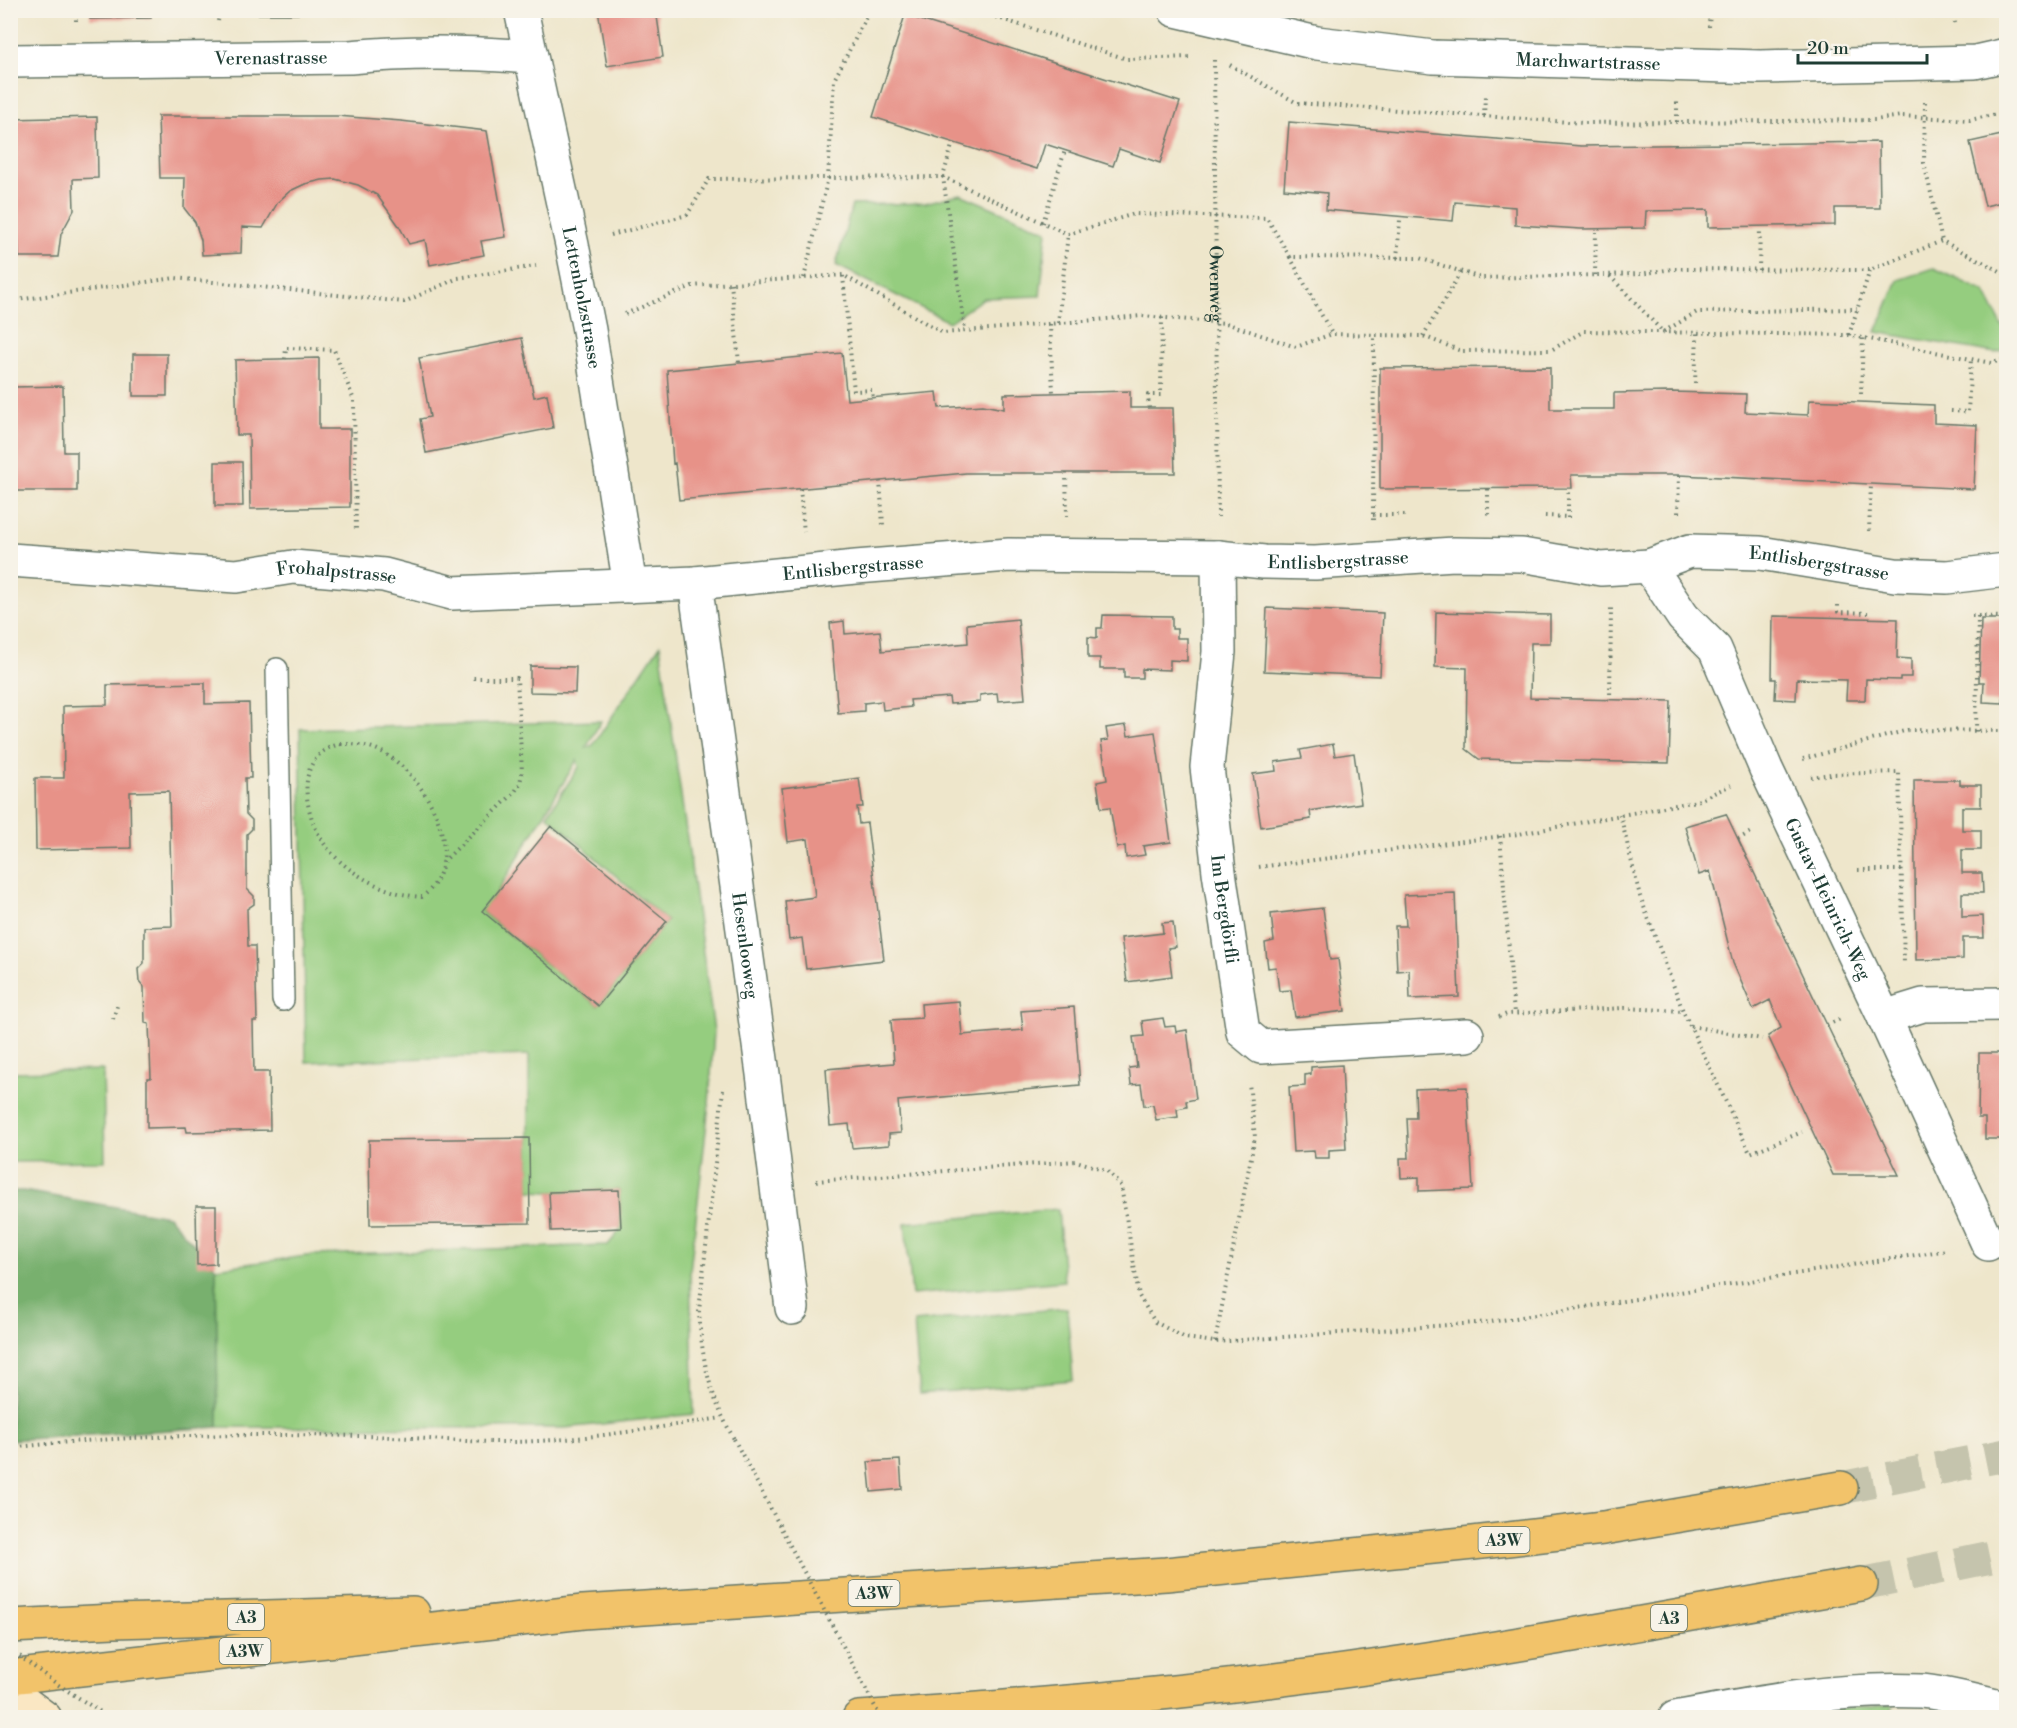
<svg xmlns="http://www.w3.org/2000/svg" width="2017" height="1728" font-family="'Libre Bodoni',serif">
<rect width="100%" height="100%" fill="#f7f3e8"/>
<filter id="ink" filterUnits="userSpaceOnUse"><feTurbulence type="fractalNoise" baseFrequency=".0167" numOctaves="2"/><feDisplacementMap in="SourceGraphic" scale="12" xChannelSelector="R" yChannelSelector="G"/><feConvolveMatrix kernelMatrix="1 2 1 2 8 2 1 2 1" color-interpolation-filters="sRGB"/></filter>
<filter id="wash" filterUnits="userSpaceOnUse"><feTurbulence type="fractalNoise" baseFrequency=".008" numOctaves="4" result="noise"/><feDisplacementMap in="SourceGraphic" scale="24" xChannelSelector="R" yChannelSelector="G"/><feGaussianBlur stdDeviation="1.35" result="paint"/><feColorMatrix in="noise" values="0 0 0 0 0 0 0 0 0 0 0 0 0 0 0 0 0 1.4 0 .05"/><feComposite in="paint" operator="in"/></filter>
<g filter="url(#wash)">
<rect width="100%" height="100%" fill="#eee6cb"/>
<path fill="#95cd7f" stroke="#5a855a" stroke-width="1.5" fill-rule="evenodd" d="M 960,194 L 1047,231 L 1040,296 L 984,298 L 949,322 L 836,265 L 852,205 L 925,203 Z
M 1934,268 L 1985,292 L 2006,333 L 2006,350 L 1995,353 L 1876,332 L 1898,280 Z
M 660,645 L 714,1031 L 709,1104 L 690,1271 L 694,1414 L 565,1428 L 218,1427 L 216,1268 L 314,1255 L 608,1245 L 621,1229 L 619,1190 L 549,1192 L 529,1191 L 529,1055 L 306,1062 L 300,729 L 601,721 L 586,748 L 593,745 ZM 577,760 L 579,767 L 547,815 L 667,921 L 598,1006 L 482,912 L 496,894 Z
M 103,1070 L 105,1161 L 11,1162 L 11,1072 Z
M 1058,1209 L 1064,1281 L 912,1295 L 905,1223 Z
M 1067,1308 L 1073,1380 L 920,1394 L 914,1322 Z
M 1892,1704 L 1894,1717 L 1762,1718 L 1776,1715 Z"/>
<path fill="#78b06e" stroke="#4c7651" stroke-width="1.5" d="M 11,1191 L 23,1191 L 168,1216 L 216,1268 L 218,1427 L 11,1440 Z"/>
<g id="blocks">
<path fill="#e79288" d="M 90,10 L 151,10 L 151,18 L 90,19 Z
M 236,10 L 298,10 L 298,14 L 236,14 Z
M 598,10 L 656,10 L 663,57 L 607,66 Z
M 905,15 L 1180,102 L 1160,163 L 1119,149 L 1113,166 L 1045,144 L 1037,169 L 873,117 Z
M 158,116 L 337,116 L 401,121 L 487,131 L 506,237 L 481,241 L 484,255 L 430,265 L 425,240 L 409,244 L 399,226 L 377,195 L 358,185 L 335,179 L 322,180 L 305,184 L 290,191 L 278,202 L 263,228 L 242,227 L 241,253 L 202,255 L 201,240 L 195,222 L 184,208 L 185,178 L 160,178 Z
M 97,117 L 98,178 L 73,179 L 74,210 L 61,234 L 58,257 L 19,257 L 18,232 L 10,232 L 10,119 Z
M 1289,122 L 1581,146 L 1879,142 L 1880,208 L 1835,208 L 1835,225 L 1708,227 L 1708,210 L 1646,211 L 1645,228 L 1581,229 L 1515,225 L 1515,207 L 1455,202 L 1453,221 L 1326,210 L 1327,193 L 1284,189 Z
M 2006,134 L 2006,201 L 1985,206 L 1970,142 Z
M 522,338 L 534,397 L 547,394 L 553,428 L 426,453 L 420,419 L 430,417 L 419,358 Z
M 842,353 L 847,400 L 937,392 L 939,408 L 983,405 L 1004,409 L 1004,394 L 1130,391 L 1130,408 L 1173,408 L 1175,473 L 966,473 L 679,500 L 675,463 L 673,464 L 667,370 Z
M 133,354 L 167,354 L 167,396 L 133,396 Z
M 319,358 L 319,429 L 350,429 L 350,507 L 250,509 L 249,435 L 237,435 L 235,360 Z
M 1550,367 L 1550,409 L 1614,409 L 1614,393 L 1671,392 L 1746,394 L 1745,412 L 1808,415 L 1809,400 L 1934,405 L 1934,423 L 1977,425 L 1974,489 L 1679,475 L 1571,475 L 1572,488 L 1380,489 L 1380,368 Z
M 63,386 L 64,452 L 77,452 L 77,491 L 15,491 L 13,387 Z
M 215,462 L 242,462 L 243,506 L 215,506 Z
M 1267,608 L 1383,613 L 1380,676 L 1264,671 Z
M 1436,612 L 1550,615 L 1550,643 L 1531,643 L 1530,698 L 1671,701 L 1669,763 L 1479,759 L 1466,749 L 1467,668 L 1435,667 Z
M 1103,615 L 1172,616 L 1172,629 L 1177,629 L 1177,638 L 1187,638 L 1187,661 L 1170,660 L 1170,670 L 1142,669 L 1142,678 L 1124,678 L 1124,669 L 1100,669 L 1100,658 L 1088,658 L 1088,637 L 1097,638 L 1097,628 L 1102,628 Z
M 1773,616 L 1898,619 L 1897,658 L 1911,659 L 1911,677 L 1900,677 L 1900,680 L 1866,679 L 1865,700 L 1846,700 L 1847,680 L 1797,679 L 1796,700 L 1775,699 L 1776,679 L 1772,679 Z
M 1018,619 L 1025,699 L 998,701 L 997,693 L 980,695 L 980,702 L 950,704 L 949,697 L 910,700 L 911,707 L 883,710 L 882,701 L 864,703 L 864,711 L 838,713 L 830,623 L 844,621 L 845,634 L 880,631 L 882,651 L 968,643 L 967,624 Z
M 1981,619 L 2006,619 L 2006,682 L 2005,682 L 2003,703 L 1983,702 L 1984,682 L 1979,682 Z
M 530,666 L 576,667 L 575,693 L 530,692 Z
M 205,683 L 205,704 L 249,703 L 251,778 L 245,778 L 246,814 L 252,820 L 252,829 L 247,834 L 247,889 L 254,896 L 254,904 L 247,909 L 248,946 L 255,946 L 257,1021 L 253,1021 L 254,1072 L 269,1072 L 270,1130 L 187,1132 L 186,1127 L 147,1128 L 147,1078 L 151,1078 L 149,1024 L 145,1023 L 144,987 L 139,981 L 138,969 L 144,963 L 144,927 L 172,926 L 169,791 L 130,792 L 131,848 L 36,850 L 35,778 L 64,778 L 63,706 L 107,705 L 107,685 Z
M 1126,725 L 1128,736 L 1155,732 L 1171,842 L 1143,846 L 1145,855 L 1126,858 L 1125,846 L 1117,848 L 1110,807 L 1101,808 L 1097,782 L 1107,780 L 1101,741 L 1108,740 L 1106,728 Z
M 1333,744 L 1335,756 L 1354,753 L 1361,803 L 1310,811 L 1311,819 L 1261,827 L 1253,774 L 1276,771 L 1275,762 L 1302,758 L 1300,750 Z
M 859,778 L 863,807 L 857,807 L 859,824 L 867,823 L 884,960 L 806,969 L 802,938 L 789,940 L 785,901 L 815,897 L 808,839 L 788,842 L 782,788 Z
M 1914,780 L 1960,780 L 1960,785 L 1981,785 L 1981,807 L 1962,807 L 1962,830 L 1981,830 L 1981,850 L 1962,850 L 1962,873 L 1982,873 L 1983,893 L 1962,893 L 1962,917 L 1983,916 L 1984,938 L 1963,938 L 1963,959 L 1916,960 Z
M 1726,814 L 1827,1025 L 1899,1175 L 1833,1175 L 1768,1036 L 1781,1028 L 1770,1000 L 1753,1009 L 1733,963 L 1710,871 L 1699,875 L 1685,826 Z
M 551,826 L 667,921 L 598,1006 L 482,911 Z
M 1455,893 L 1459,997 L 1410,999 L 1409,970 L 1397,971 L 1395,926 L 1406,926 L 1404,895 Z
M 1323,908 L 1330,960 L 1338,959 L 1345,1011 L 1295,1017 L 1291,990 L 1279,991 L 1276,967 L 1268,968 L 1265,943 L 1274,941 L 1271,914 Z
M 1173,922 L 1176,947 L 1168,948 L 1172,976 L 1127,982 L 1121,938 L 1163,933 L 1162,923 Z
M 959,1001 L 962,1035 L 1023,1030 L 1021,1011 L 1074,1007 L 1080,1085 L 898,1101 L 901,1133 L 889,1134 L 889,1145 L 852,1148 L 849,1124 L 830,1126 L 826,1069 L 894,1063 L 891,1020 L 922,1018 L 921,1004 Z
M 1163,1018 L 1165,1027 L 1175,1026 L 1176,1032 L 1187,1030 L 1196,1099 L 1186,1101 L 1187,1107 L 1177,1109 L 1178,1117 L 1156,1120 L 1153,1105 L 1144,1106 L 1141,1084 L 1131,1085 L 1129,1068 L 1137,1067 L 1133,1037 L 1144,1036 L 1142,1021 Z
M 1979,1053 L 2006,1053 L 2006,1139 L 1985,1139 L 1985,1118 L 1978,1118 Z
M 1342,1065 L 1346,1149 L 1329,1150 L 1329,1158 L 1315,1158 L 1314,1151 L 1293,1152 L 1289,1087 L 1305,1086 L 1305,1075 L 1311,1074 L 1311,1067 Z
M 1467,1087 L 1473,1189 L 1419,1191 L 1419,1177 L 1401,1178 L 1400,1158 L 1409,1158 L 1407,1118 L 1416,1118 L 1415,1089 Z
M 529,1138 L 530,1223 L 370,1225 L 369,1140 Z
M 619,1190 L 621,1228 L 551,1231 L 549,1192 Z
M 196,1206 L 216,1206 L 216,1264 L 197,1265 Z
M 900,1460 L 902,1489 L 871,1492 L 868,1462 Z"/>
</g>
</g>
<g filter="url(#ink)">
<use href="#blocks" fill-opacity="0" stroke="#677869" stroke-width="1.5"/>
<g fill="none" stroke-linecap="round" stroke-linejoin="round">
<path stroke="#c5c4ad" stroke-width="33" stroke-dasharray="33 16" stroke-linecap="butt" d="M 1841,1488 L 2006,1455
M 1861,1584 L 2006,1554"/>
<g stroke="#677869" stroke-width="24">
<path id="lane" d="M 277,669 L 283,1000"/>
</g>
<g stroke="#677869" stroke-width="36">
<g id="street">
<path id="s2" d="M 521,10 L 572,245 L 589,330 L 630,586"/>
<path id="s3" d="M 1175,10 L 1317,43 L 1433,57 L 1760,67 L 1975,62 L 2006,55"/>
<path id="s4" d="M 10,61 L 350,57 C 411,51 470,52 531,57"/>
<path id="s5" d="M 1218,557 L 1219,652 L 1207,767 L 1219,872 L 1243,1032 L 1261,1047 L 1467,1035"/>
<path id="s6" d="M 10,560 L 236,576 L 293,567 L 384,575 L 452,593 L 695,583 L 856,567 L 1009,555 L 1218,557 L 1264,562 L 1315,563 L 1454,554 L 1522,555 L 1601,569 L 1649,566 L 1690,551 L 1760,553 L 1895,575 L 1947,577 L 2006,570"/>
<path id="s7" d="M 1649,566 L 1683,617 L 1715,649 L 1766,769 L 1884,1017 L 1988,1244"/>
<path id="s8" d="M 695,583 L 763,1074 L 792,1308"/>
<path d="M 1884,1017 L 1923,1005 L 2006,1004"/>
<path d="M 1675,1718 C 1756,1703 1838,1687 1921,1691 C 1947,1693 1980,1703 2006,1708"/>
</g>
</g>
<g stroke="#677869" stroke-width="36">
<path id="secondary" d="M 10,1692 L 45,1718"/>
</g>
<g stroke="#677869" stroke-width="36">
<path id="highway" d="M 10,1626 L 114,1621 L 413,1613
M 10,1677 L 583,1612 L 1166,1574 L 1473,1543 L 1603,1528 L 1841,1488
M 859,1718 C 993,1708 1126,1699 1259,1682 C 1461,1658 1661,1619 1861,1584"/>
</g>
<g stroke="#677869" stroke-width="4" stroke-dasharray="1.5 4.5" stroke-linecap="butt">
<path d="M 973,10 L 1127,59 L 1192,57"/>
<path d="M 1953,10 L 1955,23"/>
<path d="M 76,21 L 76,10"/>
<path d="M 218,21 L 220,10"/>
<path d="M 1709,27 L 1710,10"/>
<path id="s1" d="M 1214,60 L 1218,517"/>
<path d="M 1230,65 L 1297,103 L 1583,123 L 1875,120 L 1901,116 L 1970,120 L 2006,112"/>
<path d="M 1925,102 L 1924,163 L 1942,241"/>
<path d="M 1484,116 L 1485,96"/>
<path d="M 1677,122 L 1677,102"/>
<path d="M 953,142 L 943,177 L 965,331"/>
<path d="M 1043,223 L 1065,150"/>
<path d="M 611,235 L 687,215 L 709,179 L 943,177 L 1068,234 L 1134,214 L 1267,218 L 1290,257 L 1419,258 L 1481,278 L 1640,274 L 1672,269 L 1870,270 L 1942,241 L 2006,274"/>
<path d="M 1290,257 L 1332,334"/>
<path d="M 1397,258 L 1400,220"/>
<path d="M 1759,270 L 1760,228"/>
<path d="M 1595,275 L 1596,232"/>
<path d="M 843,276 L 854,391 L 872,390 L 873,398"/>
<path d="M 1610,276 L 1663,332 L 1697,312 L 1857,309"/>
<path d="M 804,278 L 828,178 L 834,80 L 870,10"/>
<path d="M 731,283 L 739,363"/>
<path d="M 10,301 L 175,278 L 404,302 L 458,278 L 536,266"/>
<path d="M 625,314 L 692,286 L 843,275 L 943,333 L 1142,316 L 1226,323 L 1296,347 L 1332,334 L 1423,336 L 1461,351 L 1551,350 L 1584,331 L 1849,335 L 1991,363 L 2006,359"/>
<path d="M 1058,323 L 1068,234"/>
<path d="M 1050,324 L 1053,393"/>
<path d="M 1849,335 L 1870,270"/>
<path d="M 1423,336 L 1461,272"/>
<path d="M 285,359 L 286,348 L 334,350 L 354,400 L 356,532"/>
<path d="M 1695,383 L 1697,333"/>
<path d="M 1861,394 L 1863,338"/>
<path d="M 1149,408 L 1148,395 L 1161,395 L 1162,317"/>
<path d="M 1951,411 L 1968,412 L 1971,358"/>
<path d="M 1066,473 L 1067,516"/>
<path d="M 880,481 L 883,525"/>
<path d="M 800,489 L 804,532"/>
<path d="M 1488,489 L 1488,515"/>
<path d="M 1678,513 L 1679,475"/>
<path d="M 1373,515 L 1405,515"/>
<path d="M 1545,516 L 1568,517"/>
<path d="M 1568,518 L 1568,488"/>
<path d="M 1373,520 L 1374,335"/>
<path d="M 1869,531 L 1871,485"/>
<path d="M 1838,605 L 1838,612 L 1868,613"/>
<path d="M 1972,616 L 1978,616 L 1976,732"/>
<path d="M 1978,616 L 2006,617"/>
<path d="M 1610,700 L 1611,606"/>
<path d="M 341,744 C 356,744 369,745 382,752 C 426,775 472,859 422,897 C 389,895 351,876 329,850 C 304,820 290,754 341,744 Z"/>
<path d="M 1803,759 L 1908,730 L 2006,731"/>
<path d="M 1811,777 L 1831,774 L 1899,772 L 1904,964"/>
<path d="M 1620,814 L 1640,896 L 1683,1011 L 1750,1153 L 1802,1132"/>
<path d="M 1500,836 L 1514,1014"/>
<path d="M 1738,839 L 1753,831"/>
<path d="M 443,862 L 514,793 L 520,784 L 522,772 L 517,678 L 473,678"/>
<path d="M 1259,867 L 1519,834 L 1697,801 L 1731,785"/>
<path d="M 1858,870 L 1902,870"/>
<path d="M 1499,1017 L 1507,1014 L 1625,1008 L 1683,1011"/>
<path d="M 113,1019 L 117,1006"/>
<path d="M 1827,1025 L 1843,1018"/>
<path d="M 1691,1026 L 1762,1039"/>
<path d="M 723,1090 L 699,1311 C 702,1362 709,1394 734,1439"/>
<path d="M 816,1181 L 1076,1161 L 1106,1170 L 1121,1186 L 1139,1296 L 1155,1322 L 1185,1338 L 1215,1342 L 1490,1322 L 1947,1250"/>
<path d="M 1215,1342 L 1255,1137 L 1249,1083"/>
<path d="M 10,1448 C 128,1434 247,1434 365,1436 C 407,1437 450,1441 492,1442 C 570,1443 646,1429 722,1418"/>
</g>
<use href="#lane" stroke="#fff" stroke-width="21"/>
<use href="#street" stroke="#fff" stroke-width="33"/>
<use href="#secondary" stroke="#fae7c3" stroke-width="33"/>
<use href="#highway" stroke="#f2c36a" stroke-width="33"/>
<path stroke="#677869" stroke-width="4" stroke-dasharray="1.5 4.5" stroke-linecap="butt" d="M 734,1439 L 881,1718
M 10,1649 L 57,1684 L 110,1718"/>
</g>
</g>
<g text-anchor="middle" stroke-width="6" stroke-linejoin="round" paint-order="stroke">
<g fill="#f7f3e8" stroke="#60746a" stroke-width="1.5">
<rect x="1478.5" y="1527" width="51" height="26" rx="4.5"/>
<rect x="848.5" y="1580" width="51" height="26" rx="4.5"/>
<rect x="228" y="1604" width="36" height="26" rx="4.5"/>
<rect x="1651" y="1605" width="36" height="26" rx="4.5"/>
<rect x="219.5" y="1638" width="51" height="26" rx="4.5"/>
</g>
<g font-size="16" font-weight="bold" fill="#1f3d34">
<text x="1504" y="1546">A3W</text>
<text x="874" y="1599">A3W</text>
<text x="246" y="1623">A3</text>
<text x="1669" y="1624">A3</text>
<text x="245" y="1657">A3W</text>
</g>
<g font-size="18" fill="#1f3d34" stroke="#f7f3e8">
<text dy="6" stroke="none"><textPath href="#s4" startOffset="261">Verenastrasse</textPath></text>
<text dy="6" stroke="none"><textPath href="#s3" startOffset="418">Marchwartstrasse</textPath></text>
<text dy="6" stroke="none"><textPath href="#s1" startOffset="224">Owenweg</textPath></text>
<text dy="6" stroke="none"><textPath href="#s2" startOffset="294">Lettenholzstrasse</textPath></text>
<text dy="6" stroke="none"><textPath href="#s6" startOffset="1334">Entlisbergstrasse</textPath></text>
<text dy="6" stroke="none"><textPath href="#s6" startOffset="1820">Entlisbergstrasse</textPath></text>
<text dy="6" stroke="none"><textPath href="#s6" startOffset="848">Entlisbergstrasse</textPath></text>
<text dy="6" stroke="none"><textPath href="#s6" startOffset="328">Frohalpstrasse</textPath></text>
<text dy="6" stroke="none"><textPath href="#s7" startOffset="381">Gustav-Heinrich-Weg</textPath></text>
<text dy="6" stroke="none"><textPath href="#s5" startOffset="354">Im Bergdörfli</textPath></text>
<text dy="6" stroke="none"><textPath href="#s8" startOffset="366">Hesenlooweg</textPath></text>
</g>
</g>
<rect width="2017" height="1728" fill="none" stroke="#f7f3e8" stroke-width="36"/>
<path d="M1798 54v9h129v-9" fill="none" stroke="#1f3d34" stroke-width="3"/>
<text x="1807" y="54" font-size="18" fill="#1f3d34" stroke="#f7f3e8" stroke-width="4.5" paint-order="stroke">20 m</text>
</svg>
